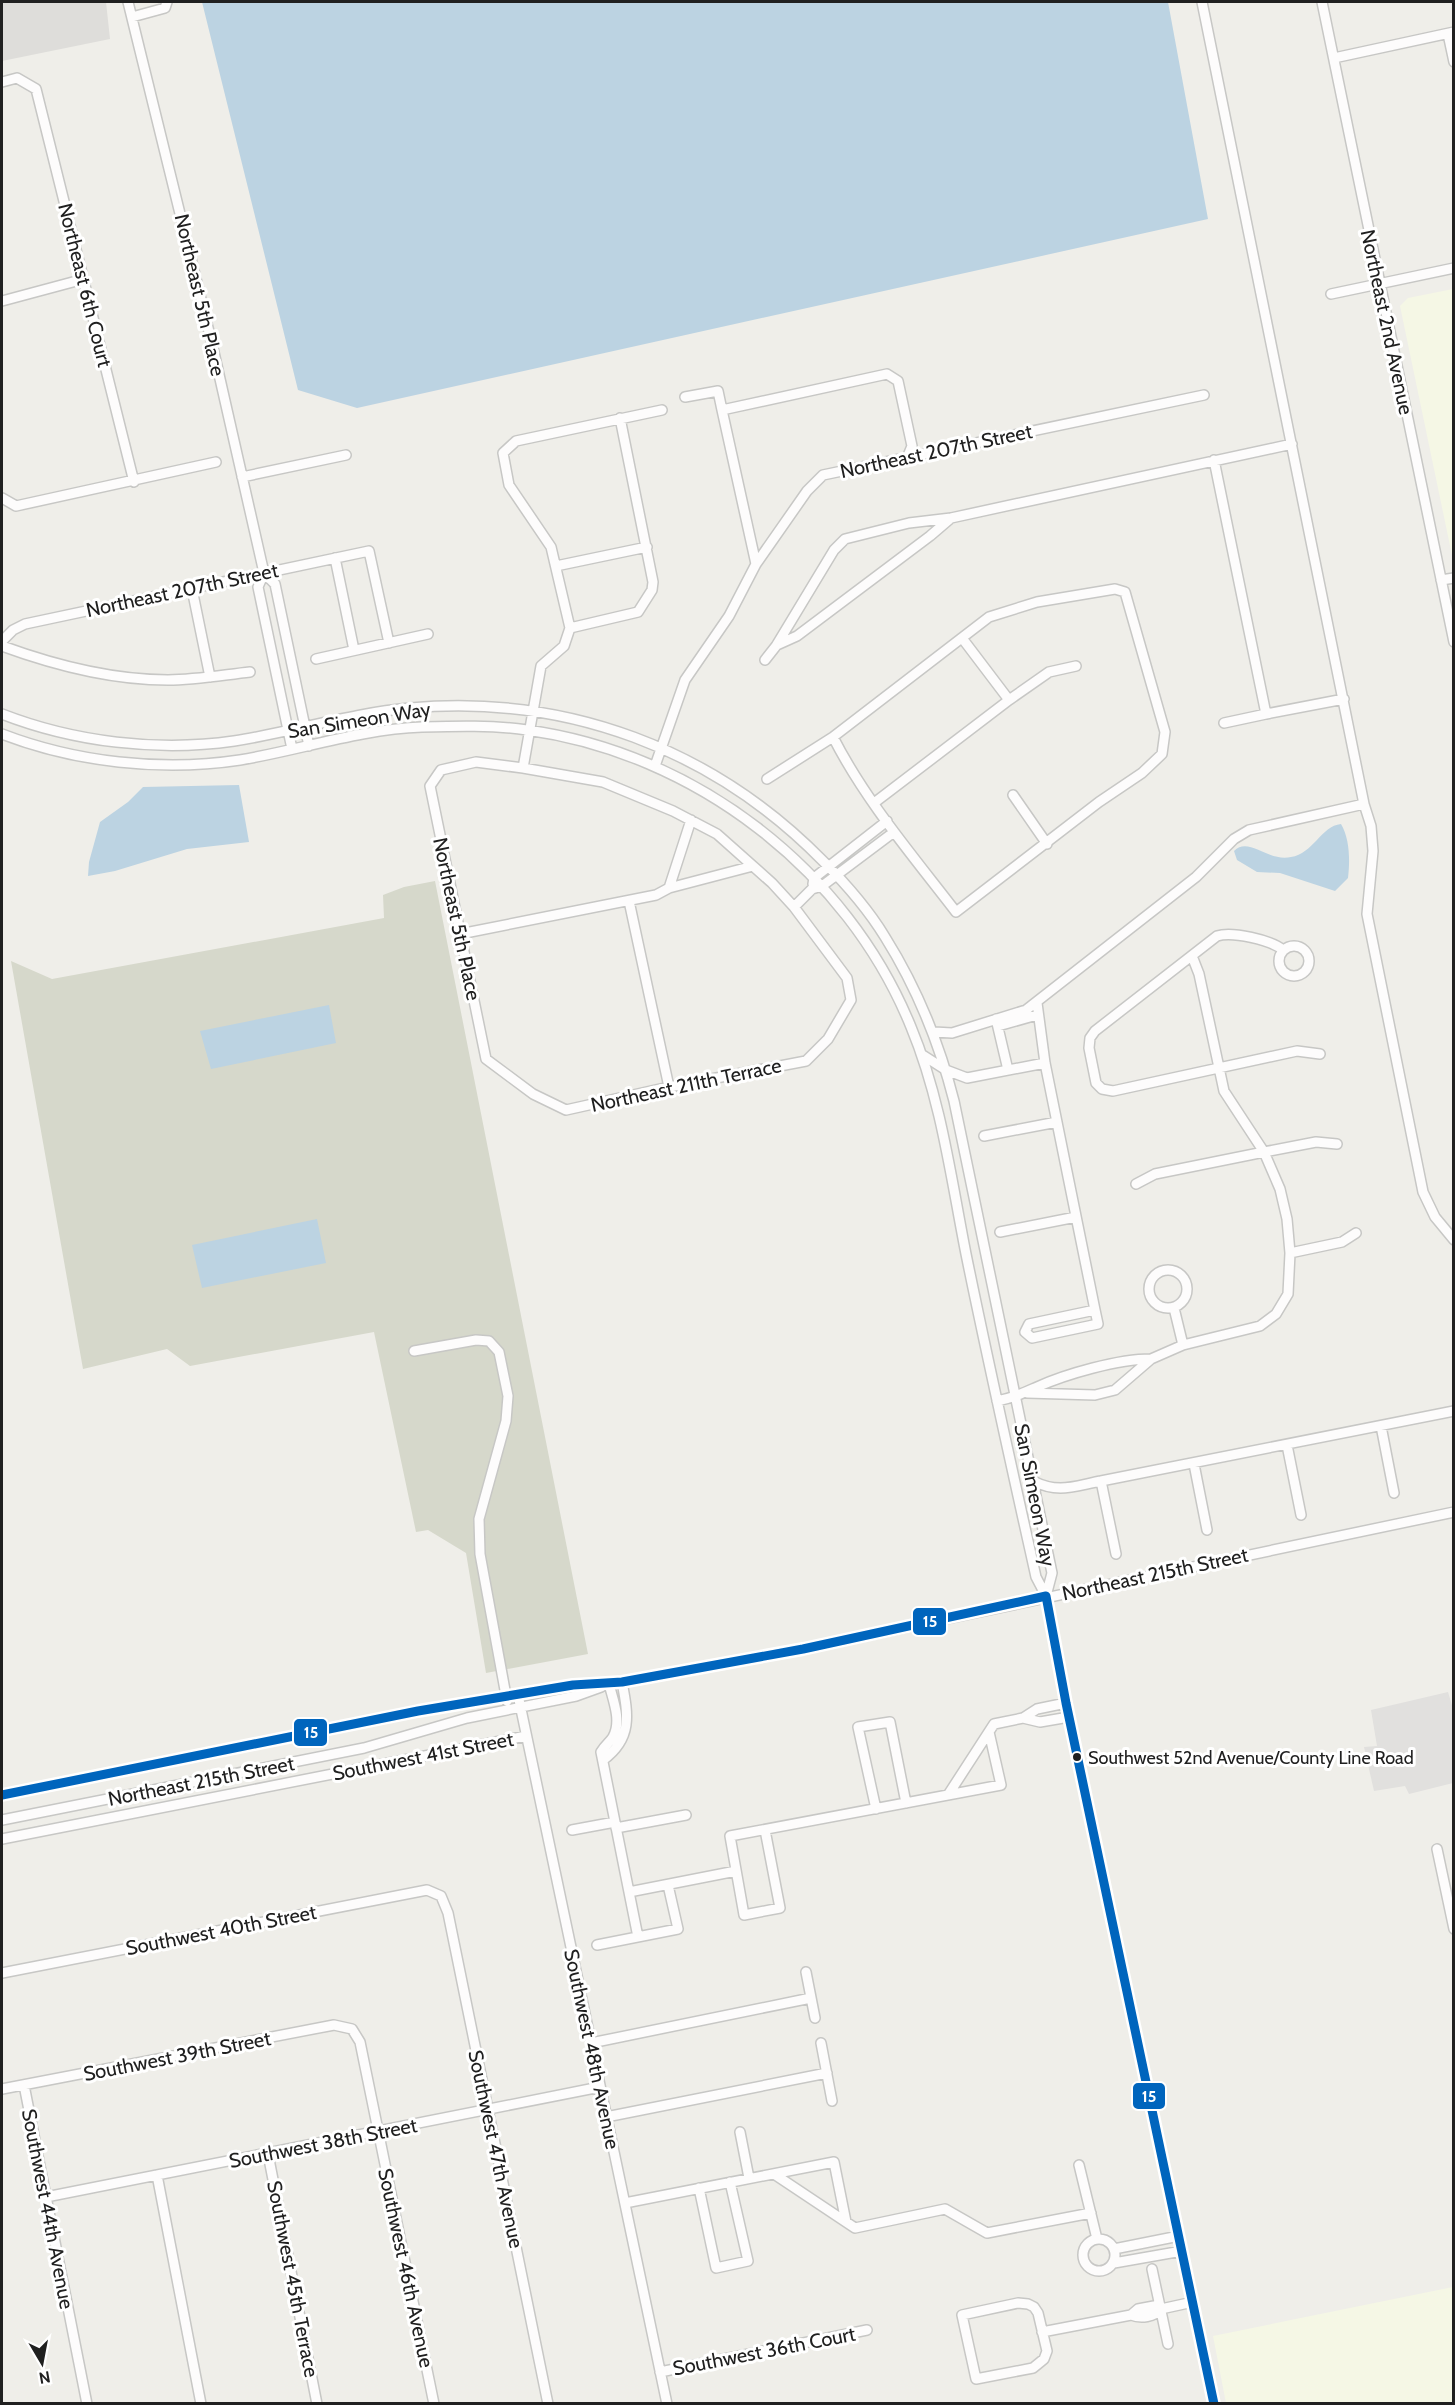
<svg xmlns="http://www.w3.org/2000/svg" width="1455" height="2405" font-family="Cabin,sans-serif">
<rect width="100%" height="100%" fill="#efeee9"/>
<path fill="#deddda" d="M 2,2 L 106,2 L 110,39 L 2,61 Z"/>
<path fill="#f5f7e5" d="M 1453,289 L 1454,289 L 1453,560 L 1400,306 L 1408,298 Z
M 1453,2287 L 1453,2403 L 1226,2403 L 1213,2336 Z"/>
<path fill="#d6d8cb" d="M 435,881 L 588,1654 L 486,1673 L 466,1553 L 428,1530 L 416,1532 L 374,1332 L 190,1366 L 167,1349 L 83,1369 L 11,961 L 52,979 L 384,918 L 383,895 L 404,887 Z"/>
<path fill="#e1e0de" d="M 1448,1692 L 1454,1712 L 1453,1783 L 1409,1794 L 1405,1786 L 1374,1791 L 1364,1747 L 1377,1746 L 1371,1710 Z"/>
<path fill="#bcd3e2" d="M 202,2 L 1168,2 L 1208,219 L 357,408 L 298,390 Z
M 239,785 L 249,842 L 187,849 L 115,871 L 88,876 L 89,862 L 100,822 L 128,802 L 143,787 Z
M 1341,824 C 1350,839 1350,861 1348,878 L 1335,891 L 1280,873 L 1257,872 L 1237,860 L 1234,851 C 1249,836 1267,862 1291,857 C 1313,854 1321,826 1341,824 Z
M 329,1005 L 336,1043 L 211,1069 L 200,1031 Z
M 317,1219 L 326,1263 L 202,1288 L 192,1245 Z"/>
<g fill="none" stroke-linecap="round" stroke-linejoin="round">
<g stroke="#c7c7c5" stroke-width="12">
<path id="minor" d="M 128,2 L 213,348 L 264,573 L 275,584 L 309,746
M 1322,2 L 1454,642
M 132,17 L 165,8 L 167,2
M 1448,34 L 1454,62
M 1334,58 L 1454,32
M 2,82 L 17,78 L 36,89 L 134,482
M 1331,294 L 1454,268
M 2,301 L 84,279
M 685,397 L 718,391 L 722,410
M 1214,460 L 1266,714 L 1344,699
M 242,477 L 346,455
M 2,498 L 16,506 L 216,462
M 335,558 L 354,650
M 756,564 L 722,410 L 887,374 L 898,381 L 912,446 L 907,458
M 556,566 L 647,547
M 264,573 L 258,587 L 292,749
M 1441,580 L 1454,578
M 192,589 L 210,677
M 570,628 L 638,612 L 652,590 L 653,582 L 620,418
M 962,638 L 1009,700
M 2,641 L 13,630 L 25,624 L 369,551 L 389,643
M 777,645 L 797,636 L 930,536 L 951,518
M 2,646 C 54,665 111,680 168,680 C 195,680 223,675 250,672
M 316,659 L 428,634
M 765,660 L 776,646 L 834,550 L 845,539 L 909,523 L 951,518 L 1292,444
M 2,714 C 74,742 158,752 234,741 C 293,732 351,713 410,708 C 567,694 713,749 823,861 C 846,884 868,909 885,937 C 917,988 939,1042 954,1101 L 1052,1573 L 1046,1596
M 1224,723 L 1266,714
M 2,734 C 75,762 161,772 240,760 C 300,750 361,729 422,727 C 457,726 492,725 527,730 C 694,753 847,869 911,1027 C 941,1099 951,1178 966,1254 C 988,1362 1012,1469 1036,1577 L 1046,1596 L 1066,1703 L 1214,2404
M 476,762 L 523,768 L 603,782 L 673,811 L 717,834 L 772,883 L 794,907 L 847,978 L 851,1000 L 828,1039 L 806,1061 L 669,1087 L 566,1110 L 533,1094 L 486,1059 L 430,786 L 441,770 Z
M 655,766 L 685,680 L 729,616 L 756,564 L 807,491 L 823,475 L 1204,395
M 523,768 L 541,666 L 564,646 L 570,628 L 551,547 L 509,485 L 503,453 L 516,441 L 662,410
M 767,779 L 833,737 L 989,617 L 1037,602 L 1115,589 L 1125,592 L 1165,732 L 1162,754 L 1142,773 L 1099,802 L 956,912 C 913,856 865,800 833,737
M 1013,795 L 1047,844
M 874,803 L 1009,700 L 1049,672 L 1076,666
M 1364,804 L 1371,826 L 1373,851 L 1367,914 L 1423,1192 L 1435,1217 L 1454,1240
M 813,884 L 814,878 L 887,821
M 669,888 L 691,820
M 629,901 L 669,1087
M 794,907 L 812,889 L 822,886 L 894,832
M 460,934 L 656,895 L 669,888 L 753,866
M1279 961a15 15 0 1 1 30 0a15 15 0 1 1-30 0Z
M 1283,950 C 1271,940 1232,931 1217,936 L 1095,1031 L 1090,1038 L 1089,1048 L 1096,1083 L 1102,1089 L 1113,1091 L 1297,1051 L 1320,1054
M 1037,1003 L 1045,1063 L 1095,1310 L 1098,1324 L 1032,1338 L 1025,1332 L 1029,1324 L 1095,1310
M 996,1019 L 1008,1070
M 998,1026 L 1037,1015
M 934,1032 L 952,1033 L 1026,1010 L 1196,877 L 1234,839 L 1249,830 L 1364,804 L 1202,2
M 921,1054 L 946,1070 L 967,1078 L 1045,1063
M 984,1136 L 1057,1122
M 1136,1184 L 1155,1174 L 1264,1152 L 1316,1142 L 1337,1144
M 1000,1232 L 1076,1217
M 1290,1253 L 1342,1242 L 1356,1233
M1149 1289a19 19 0 1 1 38 0a19 19 0 1 1-38 0Z
M 1174,1308 L 1183,1345
M 414,1351 L 476,1340 L 489,1341 L 499,1352 L 508,1396 L 506,1421 L 479,1519 L 480,1554 L 507,1701
M 1027,1393 L 1095,1395 L 1115,1390 L 1151,1359 L 1183,1345 L 1260,1326 L 1276,1314 L 1288,1294 L 1290,1253 L 1287,1219 L 1280,1189 L 1264,1152 L 1224,1091 L 1199,974 L 1192,956
M 997,1401 C 1015,1397 1021,1394 1037,1387 C 1066,1374 1118,1359 1151,1359
M 1381,1426 L 1394,1493
M 1287,1445 L 1301,1515
M 1194,1464 L 1207,1530
M 1033,1481 C 1059,1494 1074,1486 1101,1481
M 1116,1554 L 1101,1481 L 1454,1411
M 609,1684 C 613,1700 622,1721 613,1737 C 610,1742 605,1745 601,1752 L 638,1937
M 518,1695 L 667,2404
M 1023,1718 L 1040,1722 L 1069,1717
M 603,1760 C 633,1738 628,1714 622,1682
M 2,1795 L 418,1711 L 573,1685 L 622,1682 L 803,1649 L 1454,1512
M 948,1795 L 994,1724 L 1023,1718 L 1037,1709 L 1066,1703
M 876,1809 L 858,1727 L 890,1722 L 906,1803
M 2,1820 L 364,1748 L 467,1718 L 576,1696 L 601,1687
M 616,1828 L 686,1815
M 572,1830 L 615,1822
M 765,1830 L 780,1908 L 744,1915 L 730,1836 L 1001,1785 L 989,1732
M 2,1839 L 526,1736
M 1437,1849 L 1454,1929
M 629,1892 L 736,1871
M 597,1945 L 678,1929 L 668,1885
M 806,1972 L 815,2018
M 2,1973 L 427,1890 L 441,1896 L 448,1913 L 548,2404
M 591,2043 L 811,1998
M 821,2043 L 832,2101
M 24,2085 L 87,2404
M 2,2089 L 334,2025 L 352,2029 L 360,2042 L 434,2404
M 606,2117 L 827,2073
M 740,2132 L 749,2178
M 268,2154 L 317,2404
M 1079,2165 L 1097,2239
M 774,2174 L 855,2228 L 945,2209 L 987,2233 L 1091,2213
M 157,2175 L 201,2404
M 699,2188 L 716,2268 L 748,2261 L 730,2182
M 46,2197 L 600,2087
M 625,2203 L 834,2162 L 846,2222
M1083 2255a16 16 0 1 1 32 0a16 16 0 1 1-32 0Z
M 1114,2249 L 1179,2236
M 1114,2263 L 1182,2251
M 1152,2269 L 1168,2344
M 1018,2303 L 1028,2304 L 1034,2307 L 1038,2313 L 1047,2351 L 1044,2359 L 1033,2368 L 976,2379 L 962,2315 Z
M 1131,2315 C 1141,2319 1154,2317 1161,2309
M 1042,2332 L 1131,2315 L 1138,2309 L 1154,2306 L 1161,2309 L 1193,2302
M 660,2372 L 867,2330"/>
</g>
<use href="#minor" stroke="#fdfcfc" stroke-width="9"/>
<g stroke="#fff" stroke-width="14">
<path id="bus-1" d="M 2,1795 L 418,1711 L 573,1685 L 622,1682 L 803,1649 L 1046,1596 L 1066,1703 L 1214,2404"/>
</g>
<use href="#bus-1" stroke="#0065bd" stroke-width="9"/>
</g>
<circle fill="#202020" stroke="#fff" stroke-width="2" cx="1077" cy="1757" r="5"/>
<g text-anchor="middle" stroke-width="6" stroke-linejoin="round" paint-order="stroke">
<g font-size="18" fill="#202020" stroke="#fff" text-anchor="start">
<text x="1088" y="1764">Southwest 52nd Avenue/County Line Road</text>
</g>
<g font-size="20" fill="#202020" stroke="#fff">
<text transform="translate(85 285) rotate(76)" y="7">Northeast 6th Court</text>
<text transform="translate(200 295) rotate(77)" y="7">Northeast 5th Place</text>
<text transform="translate(1387 322) rotate(78)" y="7">Northeast 2nd Avenue</text>
<text transform="translate(936 451) rotate(-12)" y="7">Northeast 207th Street</text>
<text transform="translate(182 590) rotate(-12)" y="7">Northeast 207th Street</text>
<text transform="translate(359 720) rotate(-9)" y="7">San Simeon Way</text>
<text transform="translate(457 919) rotate(78)" y="7">Northeast 5th Place</text>
<text transform="translate(686 1085) rotate(-12)" y="7">Northeast 211th Terrace</text>
<text transform="translate(1035 1495) rotate(79)" y="7">San Simeon Way</text>
<text transform="translate(1155 1574) rotate(-12)" y="7">Northeast 215th Street</text>
<text transform="translate(423 1756) rotate(-11)" y="7">Southwest 41st Street</text>
<text transform="translate(201 1781) rotate(-11)" y="7">Northeast 215th Street</text>
<text transform="translate(221 1930) rotate(-11)" y="7">Southwest 40th Street</text>
<text transform="translate(592 2049) rotate(78)" y="7">Southwest 48th Avenue</text>
<text transform="translate(177 2056) rotate(-11)" y="7">Southwest 39th Street</text>
<text transform="translate(323 2143) rotate(-11)" y="7">Southwest 38th Street</text>
<text transform="translate(496 2149) rotate(78)" y="7">Southwest 47th Avenue</text>
<text transform="translate(48 2209) rotate(79)" y="7">Southwest 44th Avenue</text>
<text transform="translate(406 2268) rotate(78)" y="7">Southwest 46th Avenue</text>
<text transform="translate(293 2279) rotate(79)" y="7">Southwest 45th Terrace</text>
<text transform="translate(764 2351) rotate(-11)" y="7">Southwest 36th Court</text>
</g>
</g>
<g stroke="#fff" stroke-width="2">
<rect x="912" y="1607" width="35" height="29" rx="6" fill="#0065bd"/>
<rect x="293" y="1718" width="35" height="29" rx="6" fill="#0065bd"/>
<rect x="1132" y="2082" width="34" height="28" rx="6" fill="#0065bd"/>
</g>
<g font-size="16" text-anchor="middle" font-weight="bold" fill="#fff">
<text x="930" y="1627">15</text>
<text x="311" y="1738">15</text>
<text x="1149" y="2102">15</text>
</g>
<rect width="1455" height="2405" fill="none" stroke="#202020" stroke-width="6"/>
<g transform="translate(42 2363) rotate(170)" stroke="#ffffff" stroke-width="4.5" paint-order="stroke">
<path d="M0-4.5L10 22L0 15L-10 22Z" fill="#202020"/>
<text y="-9" font-size="16" font-weight="bold" text-anchor="middle" fill="#202020">N</text>
</g>
</svg>
